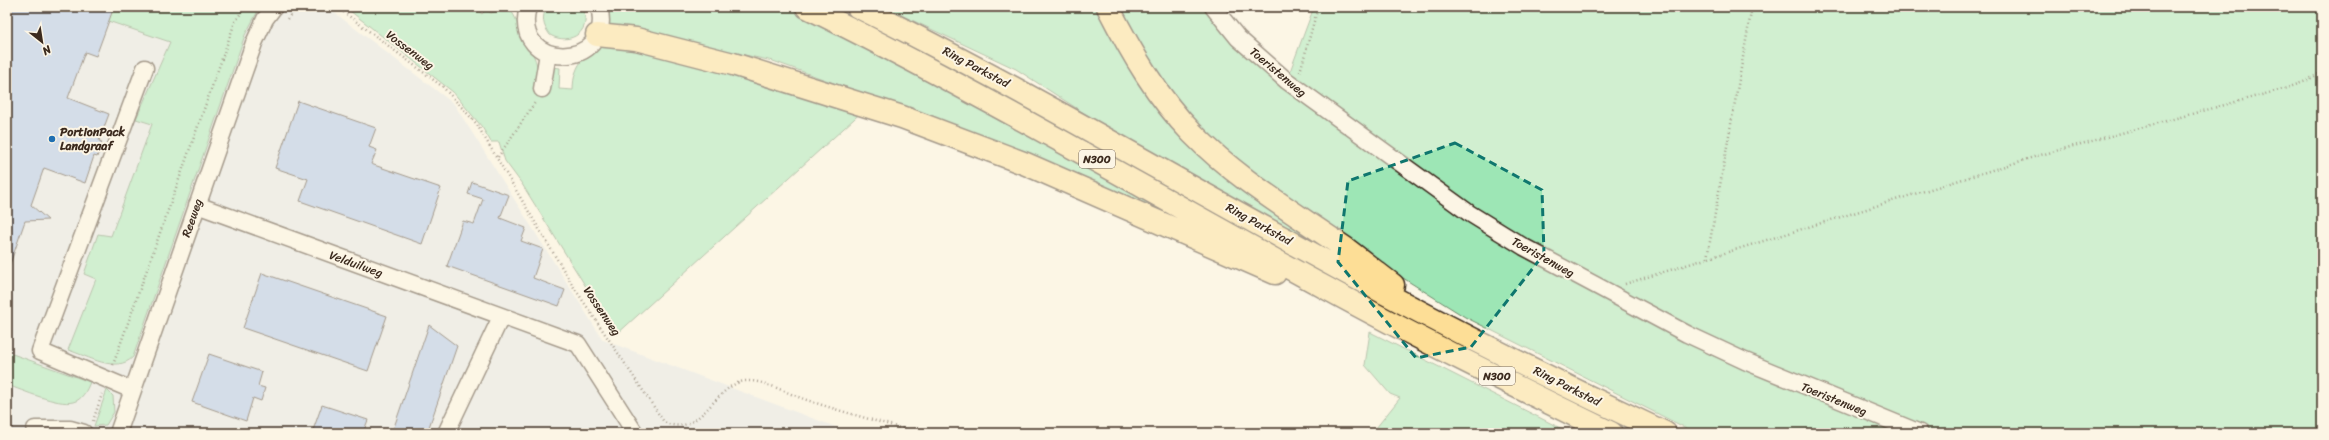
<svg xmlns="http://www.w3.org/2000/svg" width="2329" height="440" font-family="Sriracha,sans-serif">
<rect width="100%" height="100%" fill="#fcf5e5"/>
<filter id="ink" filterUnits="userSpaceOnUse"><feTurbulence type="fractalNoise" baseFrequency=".025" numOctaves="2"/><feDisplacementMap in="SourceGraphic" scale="8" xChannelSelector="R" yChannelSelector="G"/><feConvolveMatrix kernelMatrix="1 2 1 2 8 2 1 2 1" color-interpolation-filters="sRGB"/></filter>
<g filter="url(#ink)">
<path fill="#e2e5e7" d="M 7,7 L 327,7 L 454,104 L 603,340 L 852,433 L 7,433 Z"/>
<path fill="#9de6b5" stroke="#6c886a" d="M 112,7 L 260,7 L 245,35 L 133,357 C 116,374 88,356 68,350 L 96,279 L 84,274 L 98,234 L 111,236 L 152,124 L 136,119 L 170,42 L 105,20 Z
M 345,7 L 473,7 L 482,14 L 486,10 L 491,13 L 508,7 C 515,15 517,22 521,32 C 528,48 536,54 538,72 L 553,67 L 560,68 L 559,89 L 573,90 C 573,63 588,48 615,43 L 865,109 L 616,335 L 522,184 L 505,161 L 499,142 L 491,142 L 482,127 L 453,92 Z
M 547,7 L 581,7 C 595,29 571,47 550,35 C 543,26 541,17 547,7 Z
M 606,7 L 787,7 L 996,114 L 1221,240 L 884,101 L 773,61 L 607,26 Z
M 884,7 L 1103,7 L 1140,75 L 1338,258 L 1104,126 L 1016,69 Z
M 1114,7 L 1205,7 L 1455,214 L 1453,201 L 1289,74 L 1314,7 L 2322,7 L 2322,433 L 1696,433 L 1465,317 L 1295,210 L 1186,119 Z
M 1370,332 L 1570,433 L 1372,433 L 1400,398 L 1390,394 L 1365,365 Z
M 7,352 L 90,382 C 87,390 82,400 73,402 C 58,406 22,390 7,385 Z
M 107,390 L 113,396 L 114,412 L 106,425 L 94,426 Z"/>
<path fill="#a5bfeb" stroke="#3b2a1e" d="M 7,7 L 114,7 L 96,56 L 85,52 L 68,98 L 109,114 L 99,141 L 102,142 L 97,157 L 94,156 L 85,183 L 44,168 L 31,205 L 48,220 L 25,221 L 9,267 L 7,266 Z
M 298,101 L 376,128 L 369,147 L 377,150 L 371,164 L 441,188 L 422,244 L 300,201 L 308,179 L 275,168 Z
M 472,182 L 509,195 L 500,218 L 526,228 L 521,241 L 543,249 L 533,278 L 565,290 L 559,306 L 447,266 L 463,221 L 474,224 L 483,199 L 468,194 Z
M 262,273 L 387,316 L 368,371 L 243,328 Z
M 429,325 L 457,346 L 427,433 L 392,433 Z
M 209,354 L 262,372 L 258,386 L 265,388 L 261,401 L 253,398 L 246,421 L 192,402 Z
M 322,405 L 368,420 L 363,433 L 312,433 Z"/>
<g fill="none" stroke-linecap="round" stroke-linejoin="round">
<g stroke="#3b2a1e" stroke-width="19">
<path id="minor" d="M 528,7 C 510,72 616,71 599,7
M 1213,7 L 1238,38 L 1287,81 L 1469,213 L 1524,247 L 1687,334 L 1745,361 L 1920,433
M 542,89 L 548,53
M 197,205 L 578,344 L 635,433
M 132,390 L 40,351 L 145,68
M 34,433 L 35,429 L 70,429 L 84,433
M 118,433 L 254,43 L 265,19 L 274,7
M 446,433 L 501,317"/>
</g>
<g stroke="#3b2a1e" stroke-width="25">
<path id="highway" d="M 807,7 C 984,94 1153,194 1326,288 C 1419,339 1515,386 1611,433
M 858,7 C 1004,79 1143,161 1285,239 C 1409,308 1536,373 1665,433
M 1108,7 C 1131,52 1157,97 1192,133 C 1238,180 1292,211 1345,248 C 1361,260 1377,273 1393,285
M 597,35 L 636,39 L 733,64 L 902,117 L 1026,164 L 1275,273"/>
</g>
<path stroke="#3b2a1e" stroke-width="2.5" stroke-dasharray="1 3" stroke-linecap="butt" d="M 337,7 L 443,87 L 476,123 L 573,286 L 664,422 C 701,440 715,383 746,381 C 765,380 786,393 804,399 C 842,412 880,422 918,433
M 486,7 L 494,10 L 502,7
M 287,19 L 297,7
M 1300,72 L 1318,7
M 498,157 L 536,101
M 1707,258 L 1752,7
M 1625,284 L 2037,156 L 2287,88 L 2306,81 L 2322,72
M 113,365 L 235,22 L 245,7
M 93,421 L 102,394"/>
<use href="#minor" stroke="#fcf5e5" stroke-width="16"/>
<use href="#highway" stroke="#fdde96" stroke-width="22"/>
</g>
</g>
<path d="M0 0H2329V440H0ZM 1455,143 L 1542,190 L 1544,254 L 1471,347 L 1416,358 L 1338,262 L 1348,181 Z" fill="#fcf5e5" fill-opacity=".55" fill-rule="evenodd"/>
<path fill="none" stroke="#0f766e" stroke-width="3" stroke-dasharray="8 5" stroke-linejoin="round" d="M 1455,143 L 1542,190 L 1544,254 L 1471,347 L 1416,358 L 1338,262 L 1348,181 Z"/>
<circle fill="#1f6fb2" stroke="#fcf5e5" stroke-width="1.5" cx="52" cy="139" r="4"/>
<g text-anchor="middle" stroke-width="4" stroke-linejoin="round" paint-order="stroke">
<g fill="#fcf5e5" stroke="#75675a" stroke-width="1">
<rect x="1079" y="150" width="36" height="18" rx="3"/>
<rect x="1479" y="367" width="36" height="18" rx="3"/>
</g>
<g font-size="11" font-weight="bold" fill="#3b2a1e">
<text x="1097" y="163">N300</text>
<text x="1497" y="380">N300</text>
</g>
<g font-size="12" fill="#3b2a1e" stroke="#fcf5e5">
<text transform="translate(410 50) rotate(37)" y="4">Vossenweg</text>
<text transform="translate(976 67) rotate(28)" y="4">Ring Parkstad</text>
<text transform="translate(1278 72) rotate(40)" y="4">Toeristenweg</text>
<text transform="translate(192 218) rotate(-71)" y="4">Reeweg</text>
<text transform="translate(1259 224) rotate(29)" y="4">Ring Parkstad</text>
<text transform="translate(1543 257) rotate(29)" y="4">Toeristenweg</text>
<text transform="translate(356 264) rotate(20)" y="4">Velduilweg</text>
<text transform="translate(602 311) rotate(56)" y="4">Vossenweg</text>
<text transform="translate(1567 386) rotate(27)" y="4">Ring Parkstad</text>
<text transform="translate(1834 399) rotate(22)" y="4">Toeristenweg</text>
</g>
<g font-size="12" font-weight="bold" fill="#3b2a1e" stroke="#fcf5e5" text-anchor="start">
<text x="60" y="136">PortionPack<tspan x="60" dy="14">Landgraaf</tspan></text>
</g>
</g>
<rect width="2329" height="440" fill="none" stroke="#fcf5e5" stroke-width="24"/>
<rect x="12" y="12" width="2305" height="416" fill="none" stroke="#3b2a1e" stroke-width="1.5" filter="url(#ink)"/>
<g transform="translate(42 42) rotate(150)" stroke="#fcf5e5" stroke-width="3" paint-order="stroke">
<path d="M0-3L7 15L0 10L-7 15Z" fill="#3b2a1e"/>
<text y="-6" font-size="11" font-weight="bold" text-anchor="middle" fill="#3b2a1e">N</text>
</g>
</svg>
